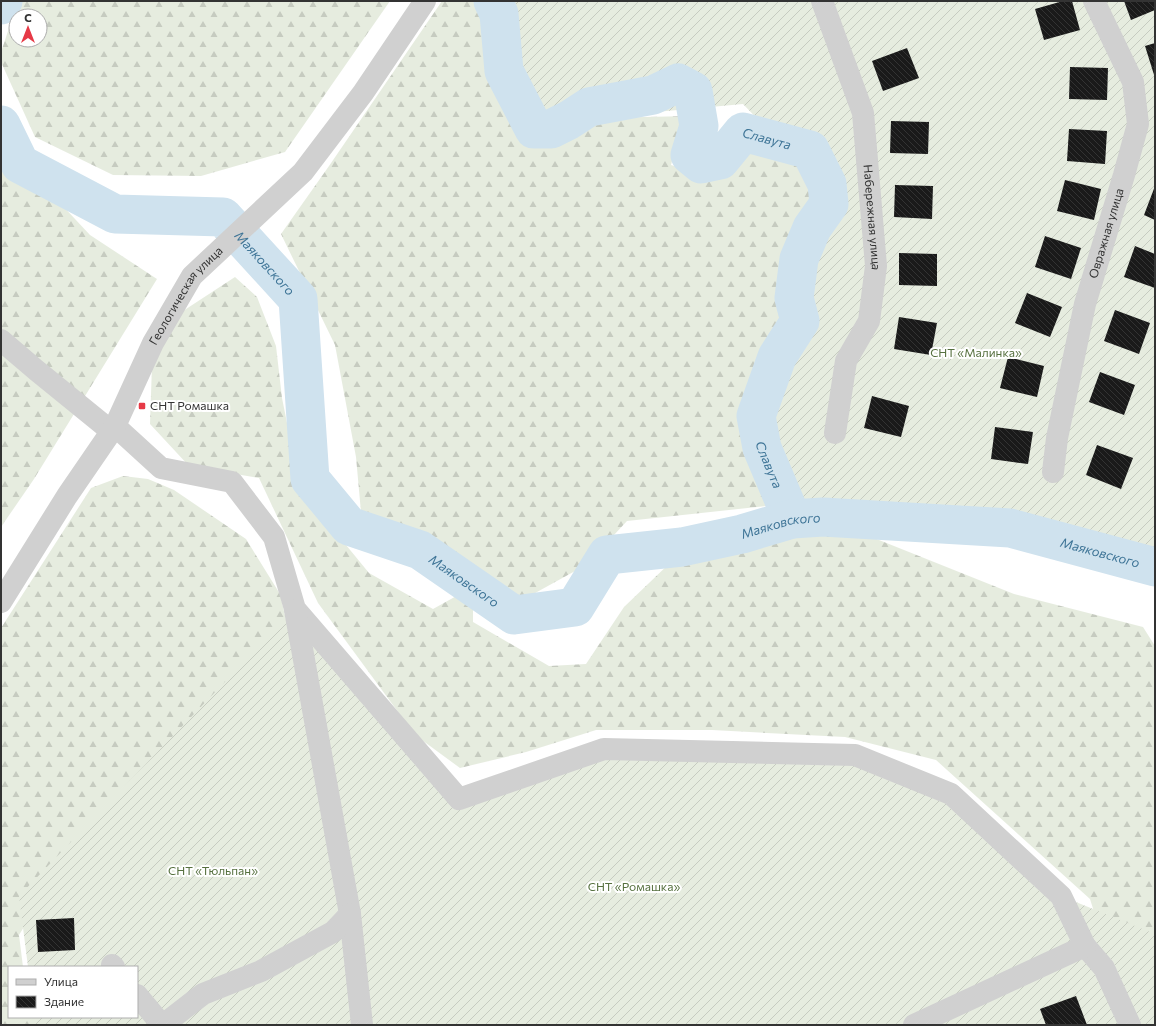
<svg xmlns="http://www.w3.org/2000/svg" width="1156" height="1026" font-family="Commissioner,sans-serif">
<defs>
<pattern id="forest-firs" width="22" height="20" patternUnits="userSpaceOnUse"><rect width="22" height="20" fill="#e6ecdf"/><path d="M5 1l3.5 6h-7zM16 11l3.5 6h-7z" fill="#c6cbc0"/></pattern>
<pattern id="garden-furrows" width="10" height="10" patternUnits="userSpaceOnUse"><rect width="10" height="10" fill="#e6ecdf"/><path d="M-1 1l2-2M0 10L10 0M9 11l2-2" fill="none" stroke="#c6cbc0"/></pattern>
<pattern id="building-back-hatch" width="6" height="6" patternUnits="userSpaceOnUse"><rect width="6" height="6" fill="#1a1a1a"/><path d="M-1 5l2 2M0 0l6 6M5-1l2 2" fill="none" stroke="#333"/></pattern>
</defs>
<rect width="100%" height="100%" fill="#fff"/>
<path fill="url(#forest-firs)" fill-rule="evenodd" d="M 18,1 L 390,1 L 285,152 L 201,176 L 113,175 L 35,137 L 1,62 L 1,52 ZM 16,16 L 40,16 L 40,40 L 16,40 Z
M 442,1 L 473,1 L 482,13 L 514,111 L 541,142 L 597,118 L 691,116 L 678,139 L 671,165 L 699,174 L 718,171 L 761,132 L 815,182 L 795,248 L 780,332 L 753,402 L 753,447 L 766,506 L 627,521 L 586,565 L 517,603 L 455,554 L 361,512 L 356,457 L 335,345 L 281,234 L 329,166 Z
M 1,140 L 90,235 L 157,279 L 34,479 L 1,527 Z
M 235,277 L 257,297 L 276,346 L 282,398 L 294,458 L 337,534 L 369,573 L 433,609 L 460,594 L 473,604 L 473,622 L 549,666 L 586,664 L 624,607 L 673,560 L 785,535 L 869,536 L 1014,594 L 1143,627 L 1155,646 L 1155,1025 L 1112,969 L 1090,899 L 936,760 L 845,737 L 712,730 L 596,730 L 526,752 L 460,768 L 415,735 L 318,603 L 259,478 L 189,466 L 150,424 L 152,365 L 183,311 Z
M 123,476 L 148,479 L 174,490 L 246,539 L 280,594 L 293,650 L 137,967 L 32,914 L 19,935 L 23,967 L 9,967 L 9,1017 L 135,1017 L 140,1025 L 1,1025 L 1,628 L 91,488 Z"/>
<path fill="url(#garden-furrows)" d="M 487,1 L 1155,1 L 1155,571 L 1047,538 L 792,519 L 762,448 L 800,321 L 794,298 L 799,259 L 812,228 L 817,181 L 743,104 L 569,120 L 551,129 L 534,129 L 504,71 Z
M 295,609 L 459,799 L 604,749 L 855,755 L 951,794 L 1061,896 L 1155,934 L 1155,1025 L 36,1025 L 35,1017 L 137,1017 L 137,967 L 28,967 L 19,896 Z"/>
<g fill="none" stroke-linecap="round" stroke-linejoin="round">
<g stroke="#cfe2ee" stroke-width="39">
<path id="s1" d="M 493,1 L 499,14 L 504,71 L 534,129 L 551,129 L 569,120 L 589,107 L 653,95 L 678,83 L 693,91 L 699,126 L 690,155 L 701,164 L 720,160 L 743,132 L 810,150 L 827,184 L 829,204 L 812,228 L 799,259 L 794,298 L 800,321 L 777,357 L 756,416 L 762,448 L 792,519"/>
<path d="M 1,5 L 3,1"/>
<path id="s2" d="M 1,125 L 20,164 L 115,214 L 223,217 L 298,299 L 310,479 L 349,526 L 420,550 L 514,615 L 575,607 L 607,555 L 682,547 L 742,534 L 792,519 L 823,517 L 1010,528 L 1155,567"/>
</g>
</g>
<path fill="url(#building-back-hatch)" d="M 1063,1 L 1072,1 L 1080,30 L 1044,40 L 1035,9 Z
M 1124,1 L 1155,1 L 1155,10 L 1131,20 Z
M 1155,43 L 1155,78 L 1145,46 Z
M 907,48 L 919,78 L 883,91 L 872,61 Z
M 1070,67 L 1108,68 L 1107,100 L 1069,99 Z
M 891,121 L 929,122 L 928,154 L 890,153 Z
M 1069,129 L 1107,131 L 1105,164 L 1067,161 Z
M 1065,180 L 1101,189 L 1094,220 L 1057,211 Z
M 895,185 L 933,186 L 932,219 L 894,217 Z
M 1155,186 L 1155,220 L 1144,215 Z
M 1045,236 L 1081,248 L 1071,279 L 1035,267 Z
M 1135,246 L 1155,254 L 1155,288 L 1124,277 Z
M 899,253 L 937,254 L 937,286 L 899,285 Z
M 1027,293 L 1062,307 L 1050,337 L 1015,323 Z
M 1115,310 L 1150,323 L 1139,354 L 1104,341 Z
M 899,317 L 937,323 L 931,355 L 894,349 Z
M 1008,357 L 1044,366 L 1037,397 L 1000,388 Z
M 1100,372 L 1135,385 L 1124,415 L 1089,402 Z
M 872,396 L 909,406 L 901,437 L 864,428 Z
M 995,427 L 1033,432 L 1028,464 L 991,459 Z
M 1097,445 L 1133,458 L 1121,489 L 1086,475 Z
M 74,918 L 75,950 L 38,952 L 36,920 Z
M 1076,996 L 1087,1025 L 1046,1025 L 1040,1009 Z"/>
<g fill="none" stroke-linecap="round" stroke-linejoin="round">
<g stroke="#d0d0d0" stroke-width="22">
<path id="s3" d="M 822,1 L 863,113 L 876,266 L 869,321 L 846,361 L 835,433"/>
<path d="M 1,340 L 36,370 L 111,431"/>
<path d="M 115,426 L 161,468 L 232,482 L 274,537 L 295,609 L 459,799 L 604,749 L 855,755 L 951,794 L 1061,896 L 1085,946 L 1104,968 L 1130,1025"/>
<path id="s4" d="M 1053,472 L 1057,438 L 1085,304 L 1124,175 L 1138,124 L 1133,82 L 1094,1"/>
<path id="s5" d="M 1,602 L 67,496 L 115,426 L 153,343 L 192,276 L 303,172 L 363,93 L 425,1"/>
<path d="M 295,610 L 350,914 L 362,1025"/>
<path d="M 112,965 L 114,967"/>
<path d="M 137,995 L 162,1025"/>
<path d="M 163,1025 L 203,994 L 261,971 L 333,932 L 350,914"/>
<path d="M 914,1025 L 1085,946"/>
</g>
</g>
<rect fill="#e63946" stroke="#fff" stroke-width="1.5" x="138" y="402" width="8" height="8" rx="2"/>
<g text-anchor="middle" stroke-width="4" stroke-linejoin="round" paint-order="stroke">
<g font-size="12" fill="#333" stroke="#fff">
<text dy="4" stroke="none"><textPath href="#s3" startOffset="224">Набережная улица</textPath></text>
<text dy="4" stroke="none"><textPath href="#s4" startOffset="245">Овражная улица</textPath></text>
<text dy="4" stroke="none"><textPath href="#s5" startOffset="359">Геологическая улица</textPath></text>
</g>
<g font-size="12" fill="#56703f" stroke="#fff">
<text x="976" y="357">СНТ «Малинка»</text>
<text x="213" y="875">СНТ «Тюльпан»</text>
<text x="634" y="891">СНТ «Ромашка»</text>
</g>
<g font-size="12" fill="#333" stroke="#fff" text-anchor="start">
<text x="150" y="410">СНТ Ромашка</text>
</g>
<g font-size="13" font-style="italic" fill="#3f7597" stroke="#fff">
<text dy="5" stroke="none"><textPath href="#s1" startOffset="468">Славута</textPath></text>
<text dy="5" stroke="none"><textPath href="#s2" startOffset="321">Маяковского</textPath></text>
<text dy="5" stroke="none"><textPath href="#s1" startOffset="853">Славута</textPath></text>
<text dy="5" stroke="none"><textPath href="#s2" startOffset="1100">Маяковского</textPath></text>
<text dy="5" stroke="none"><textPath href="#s2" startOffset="1424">Маяковского</textPath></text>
<text dy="5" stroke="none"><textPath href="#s2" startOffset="740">Маяковского</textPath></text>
</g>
</g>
<rect width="1156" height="1026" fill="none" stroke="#333333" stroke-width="4"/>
<rect x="8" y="966" width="130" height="52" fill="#ffffff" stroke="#adadad"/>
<rect x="16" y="979" width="20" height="6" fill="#d0d0d0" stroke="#adadad"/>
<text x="44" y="986" font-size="12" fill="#333333">Улица</text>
<rect x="16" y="996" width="20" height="12" fill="url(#building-back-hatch)" stroke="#adadad"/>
<text x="44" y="1006" font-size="12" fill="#333333">Здание</text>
<g transform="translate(28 28)"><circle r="19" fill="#ffffff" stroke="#adadad"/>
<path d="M0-3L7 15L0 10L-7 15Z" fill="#e63946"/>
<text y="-6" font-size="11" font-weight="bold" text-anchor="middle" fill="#333333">С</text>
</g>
</svg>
